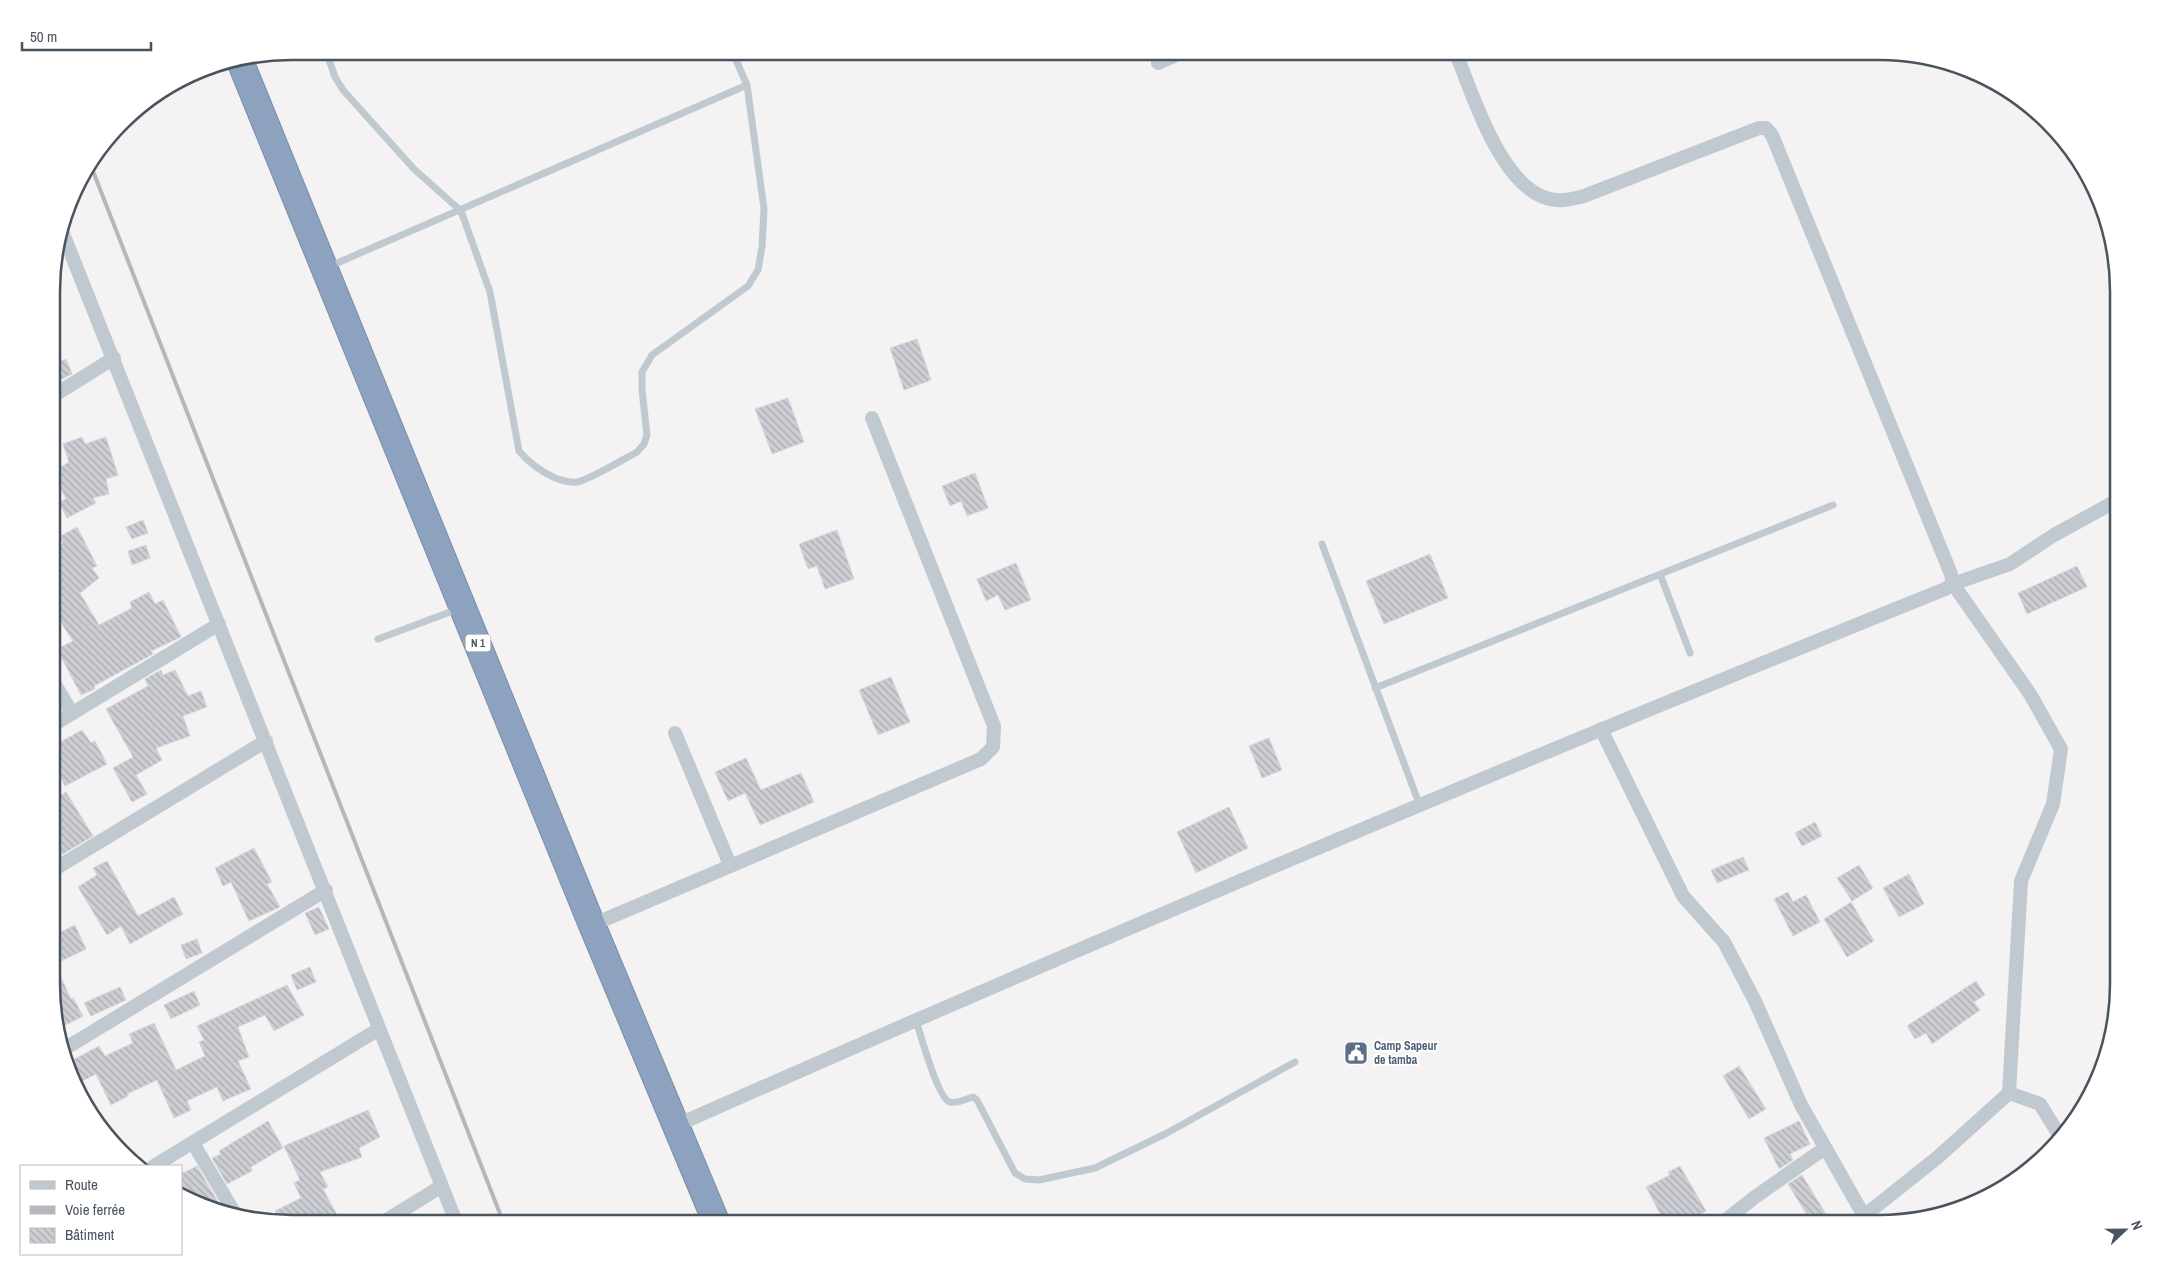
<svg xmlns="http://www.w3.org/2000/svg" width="2170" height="1275" font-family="'Archivo Narrow',sans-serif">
<defs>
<pattern id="building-back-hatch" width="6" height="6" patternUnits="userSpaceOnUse" patternTransform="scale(1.25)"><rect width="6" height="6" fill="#ccced4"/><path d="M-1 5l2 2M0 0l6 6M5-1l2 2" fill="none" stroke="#a8aaaf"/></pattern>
</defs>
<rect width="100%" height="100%" fill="#f4f2f2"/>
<path fill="url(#building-back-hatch)" stroke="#d7d8dd" d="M 917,339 L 931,380 L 904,390 L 890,348 Z
M 66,359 L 72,374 L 53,383 L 53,364 Z
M 788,398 L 804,442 L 772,454 L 755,409 Z
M 82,437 L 85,444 L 106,437 L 118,475 L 106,479 L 109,494 L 93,498 L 96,503 L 67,518 L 59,502 L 66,499 L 53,472 L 69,462 L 63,444 Z
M 975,473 L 988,508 L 967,516 L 961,501 L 950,506 L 942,486 Z
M 143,520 L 148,533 L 132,539 L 126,527 Z
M 77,527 L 97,566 L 92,568 L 99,578 L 80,593 L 99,625 L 132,608 L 130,602 L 149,592 L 155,604 L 163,600 L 181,637 L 151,651 L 153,654 L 94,686 L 95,689 L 81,695 L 57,649 L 73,641 L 53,610 L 53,550 L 63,543 L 59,537 Z
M 837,530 L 854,579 L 825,589 L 817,566 L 808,569 L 799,544 Z
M 146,545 L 150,558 L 132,565 L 128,551 Z
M 1430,554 L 1448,598 L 1384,624 L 1366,581 Z
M 1016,563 L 1031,600 L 1005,610 L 998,595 L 986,601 L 977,579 Z
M 2077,566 L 2087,587 L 2027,614 L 2018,593 Z
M 161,670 L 163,675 L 175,670 L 188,696 L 201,691 L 207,707 L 183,716 L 190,736 L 156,748 L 162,760 L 136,775 L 147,794 L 132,802 L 113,768 L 133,757 L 106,709 L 148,686 L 145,679 Z
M 891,677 L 910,722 L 878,735 L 859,690 Z
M 82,730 L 91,743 L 95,741 L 107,764 L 65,786 L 53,764 L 53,746 Z
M 1269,738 L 1282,770 L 1262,778 L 1249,746 Z
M 746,758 L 761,790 L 801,773 L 814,802 L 760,825 L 745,793 L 728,801 L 715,772 Z
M 66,792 L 93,836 L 53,860 L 53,800 Z
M 1229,807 L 1248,848 L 1196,873 L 1177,832 Z
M 1815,822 L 1822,836 L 1802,846 L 1795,833 Z
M 254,848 L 272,882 L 267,884 L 280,907 L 249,921 L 231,882 L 223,886 L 215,868 Z
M 1743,857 L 1749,870 L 1717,883 L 1711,870 Z
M 107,861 L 138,916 L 174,897 L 183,914 L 130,944 L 121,926 L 107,935 L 78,887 L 97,875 L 93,868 Z
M 1859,865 L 1873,888 L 1852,901 L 1837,878 Z
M 1909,874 L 1924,904 L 1899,917 L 1883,888 Z
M 1788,892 L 1793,902 L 1806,895 L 1820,922 L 1793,936 L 1774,899 Z
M 1851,902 L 1874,941 L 1847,957 L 1824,919 Z
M 319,907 L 329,929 L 315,935 L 305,913 Z
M 75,925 L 86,949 L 55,964 L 71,999 L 73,998 L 83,1016 L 58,1029 L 53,1015 L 53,936 Z
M 197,939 L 202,953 L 186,959 L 181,945 Z
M 310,967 L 316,982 L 297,990 L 291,975 Z
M 1976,981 L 1985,995 L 1974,1002 L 1980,1010 L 1932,1044 L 1926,1033 L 1915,1039 L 1907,1026 Z
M 287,985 L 304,1015 L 274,1031 L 265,1015 L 238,1027 L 249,1057 L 238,1061 L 251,1089 L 223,1101 L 217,1087 L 187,1101 L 191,1110 L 174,1118 L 157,1080 L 127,1094 L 128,1096 L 111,1105 L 96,1074 L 79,1083 L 71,1061 L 99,1046 L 105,1056 L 133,1043 L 129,1034 L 154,1023 L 176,1070 L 205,1056 L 199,1042 L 204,1040 L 197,1026 Z
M 120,987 L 126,1000 L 91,1016 L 84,1003 Z
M 194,991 L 200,1005 L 171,1019 L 164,1005 Z
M 1739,1066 L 1766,1109 L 1749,1119 L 1723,1076 Z
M 368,1110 L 380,1137 L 359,1148 L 362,1157 L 320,1172 L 328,1187 L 323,1189 L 342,1224 L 280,1222 L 275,1211 L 301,1198 L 294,1183 L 300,1180 L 284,1146 Z
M 268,1121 L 283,1148 L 251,1167 L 252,1171 L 227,1184 L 212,1158 L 221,1154 L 219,1151 Z
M 1799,1121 L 1810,1144 L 1790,1154 L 1793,1160 L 1779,1169 L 1764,1138 Z
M 197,1166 L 218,1202 L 209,1207 L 181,1196 L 181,1174 Z
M 1680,1166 L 1706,1211 L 1681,1223 L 1665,1223 L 1646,1187 L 1670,1175 L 1668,1172 Z
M 1802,1175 L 1827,1216 L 1817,1223 L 1812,1223 L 1788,1184 Z"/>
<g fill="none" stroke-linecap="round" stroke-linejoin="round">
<g stroke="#788daa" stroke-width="28">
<path id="highway" d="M 240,61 L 592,925 L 717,1224"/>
</g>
<path stroke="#c1c9d0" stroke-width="7" d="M 326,51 L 335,77 L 343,90 L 414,169 L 461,211 L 490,292 L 519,451 C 531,465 556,484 577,482 C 589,480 624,459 637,452 L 644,444 L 647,435 L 642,390 L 642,372 L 652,355 L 748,286 L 758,270 L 762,247 L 764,209 L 747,85 L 732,51
M 328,267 L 747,85
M 1322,544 L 1420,806
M 1660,574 L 1690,653
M 378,639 L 458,609
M 1375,688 L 1833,505
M 916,1020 C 920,1033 938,1099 950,1102 C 956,1104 966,1099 973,1097 L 977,1100 L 1015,1173 L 1025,1179 L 1039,1180 L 1095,1168 L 1165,1134 L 1295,1062"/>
<path stroke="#c1c9d0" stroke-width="14" d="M 1158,63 L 1185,51
M 62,231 L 457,1224
M 53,396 L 114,358
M 53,681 L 72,713
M 53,725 L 219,624
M 1601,729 L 1683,896 L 1724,942 L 1755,1001 L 1801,1105 L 1868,1223
M 675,733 L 730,865
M 53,870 L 266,741
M 592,925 L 981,759 L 993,747 L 994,726 L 872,418
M 66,1048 L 326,890
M 2009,1093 L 2040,1104 L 2061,1138
M 675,1126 C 1095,940 1519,761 1945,589 L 1953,584 L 1951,574 L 1772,135 L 1766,128 L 1759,128 L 1584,196 C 1576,198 1566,201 1557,200 C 1503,197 1473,94 1455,51
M 193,1143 L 237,1217
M 154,1166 L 379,1029
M 1864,1216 L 1938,1157 L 2009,1093 L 2021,881 L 2053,804 L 2061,749 L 2030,694 L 1953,584 L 2010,564 L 2054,535 L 2118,500
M 1722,1223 L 1755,1197 L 1825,1148
M 380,1224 L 442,1186"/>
<use href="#highway" stroke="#8da2be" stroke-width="26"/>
<path stroke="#b5b7bc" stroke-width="4" d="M 91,166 L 504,1224"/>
</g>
<defs>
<g id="civic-square" transform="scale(1.25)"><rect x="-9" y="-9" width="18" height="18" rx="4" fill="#5c6f8a" stroke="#fff"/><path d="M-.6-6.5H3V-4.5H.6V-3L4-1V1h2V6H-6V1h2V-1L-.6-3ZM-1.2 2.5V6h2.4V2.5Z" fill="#fff"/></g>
</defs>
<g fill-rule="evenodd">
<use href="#civic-square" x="1356" y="1053"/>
</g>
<g text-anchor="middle" stroke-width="4" stroke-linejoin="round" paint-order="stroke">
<rect fill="#fff" stroke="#80878f" stroke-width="1" x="465.5" y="634.5" width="25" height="17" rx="4"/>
<g font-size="11" font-weight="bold" fill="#4a545f">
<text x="478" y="647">N 1</text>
</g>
<g font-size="12" font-weight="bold" fill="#4e5e75" stroke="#fff" text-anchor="start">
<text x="1374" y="1050">Camp Sapeur<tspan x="1374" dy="14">de tamba</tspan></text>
</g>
</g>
<path d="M0 0H2170V1275H0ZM291 60H1879A231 231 0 0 1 2110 291V984A231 231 0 0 1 1879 1215H291A231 231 0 0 1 60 984V291A231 231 0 0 1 291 60Z" fill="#fff" fill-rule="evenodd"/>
<path fill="none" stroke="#4a545f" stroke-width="2.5" d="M291 60H1879A231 231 0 0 1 2110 291V984A231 231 0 0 1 1879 1215H291A231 231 0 0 1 60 984V291A231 231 0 0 1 291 60Z"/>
<rect x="20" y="1165" width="162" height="90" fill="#ffffff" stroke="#b7bbbf"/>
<rect x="30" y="1181" width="25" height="8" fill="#c1c9d0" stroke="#b7bbbf"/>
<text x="65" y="1190" font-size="15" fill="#4a545f">Route</text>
<rect x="30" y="1206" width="25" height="8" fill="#b5b7bc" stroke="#b7bbbf"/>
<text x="65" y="1215" font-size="15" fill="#4a545f">Voie ferrée</text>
<rect x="30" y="1228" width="25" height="15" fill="url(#building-back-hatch)" stroke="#b7bbbf"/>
<text x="65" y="1240" font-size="15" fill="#4a545f">Bâtiment</text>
<g transform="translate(2125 1230) rotate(68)" stroke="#ffffff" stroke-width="4" paint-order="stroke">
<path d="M0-4L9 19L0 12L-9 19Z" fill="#4a545f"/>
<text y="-8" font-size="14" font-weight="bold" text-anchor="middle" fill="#4a545f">N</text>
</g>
<path d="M22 42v8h129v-8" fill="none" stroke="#4a545f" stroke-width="2.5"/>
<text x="30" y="42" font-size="15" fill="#4a545f" stroke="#ffffff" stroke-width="4" paint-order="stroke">50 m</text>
</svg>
